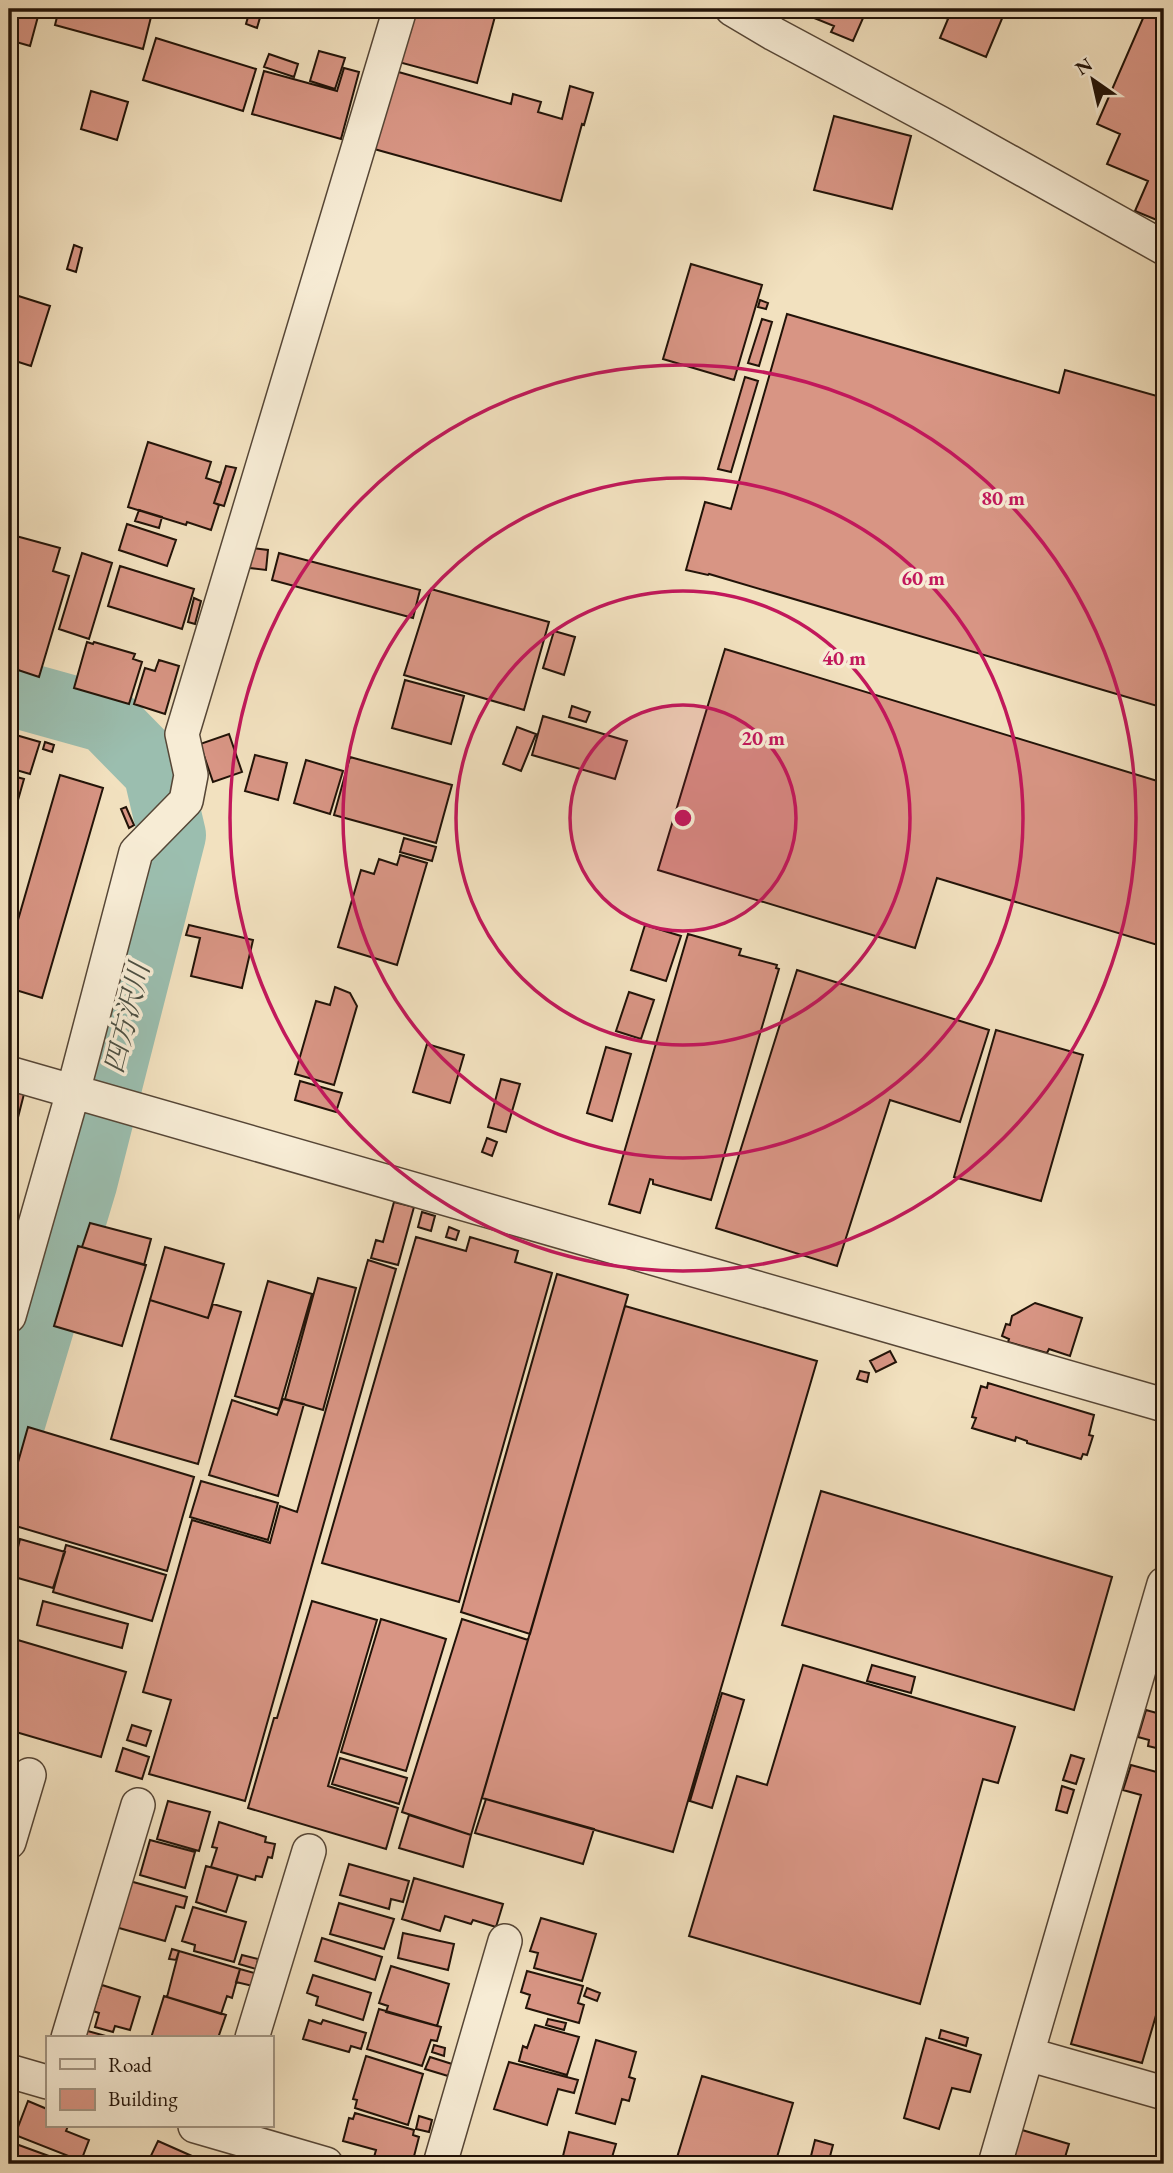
<svg xmlns="http://www.w3.org/2000/svg" width="1173" height="2173" font-family="'EB Garamond','Noto Serif JP',serif">
<rect width="100%" height="100%" fill="#f2e1bf"/>
<filter id="stains"><feTurbulence type="fractalNoise" baseFrequency=".00286" numOctaves="4"/><feColorMatrix values="0 0 0 0 .2 0 0 0 0 .09 0 0 0 0 .02 0 0 0 .5 -.17"/></filter>
<radialGradient id="worn" r=".72"><stop offset=".6" stop-color="#630" stop-opacity="0"/><stop offset="1" stop-color="#630" stop-opacity=".3"/></radialGradient>
<g fill="none" stroke-linecap="round" stroke-linejoin="round">
<path stroke="#9bbeaf" stroke-width="68" d="M 9,692 L 106,719 L 157,771 L 172,835 L 83,1184 L 9,1430"/>
</g>
<path fill="#d89584" stroke="#221308" stroke-width="2" d="M 9,9 L 40,9 L 30,46 L 9,40 Z
M 59,9 L 153,9 L 143,49 L 55,25 Z
M 416,9 L 497,9 L 477,83 L 391,60 L 410,33 Z
M 792,9 L 867,9 L 853,41 L 831,32 L 834,26 Z
M 936,9 L 1006,9 L 986,57 L 940,38 L 948,19 L 935,13 Z
M 1147,9 L 1164,9 L 1164,223 L 1135,211 L 1148,181 L 1107,164 L 1120,134 L 1097,124 Z
M 250,10 L 261,14 L 257,28 L 246,24 Z
M 156,38 L 256,69 L 243,111 L 143,80 Z
M 319,51 L 345,58 L 335,89 L 310,81 Z
M 269,54 L 298,64 L 294,77 L 264,67 Z
M 344,68 L 359,72 L 341,139 L 252,114 L 264,71 L 337,91 Z
M 395,71 L 511,104 L 513,94 L 541,102 L 538,112 L 562,119 L 570,86 L 593,93 L 584,125 L 582,124 L 561,201 L 367,147 Z
M 91,91 L 128,102 L 117,140 L 81,129 Z
M 834,116 L 911,136 L 892,209 L 814,190 Z
M 74,245 L 82,248 L 76,272 L 67,269 Z
M 691,264 L 762,285 L 734,380 L 663,359 Z
M 9,293 L 50,306 L 31,366 L 9,359 Z
M 760,300 L 768,303 L 766,309 L 758,307 Z
M 787,314 L 1059,393 L 1065,370 L 1164,398 L 1164,708 L 709,574 L 708,575 L 686,570 L 705,502 L 731,509 Z
M 762,319 L 772,322 L 759,366 L 748,363 Z
M 745,377 L 758,381 L 731,472 L 718,469 Z
M 148,442 L 211,462 L 206,478 L 221,483 L 214,503 L 219,505 L 211,530 L 187,522 L 186,525 L 128,507 Z
M 226,466 L 236,468 L 224,506 L 214,503 Z
M 139,510 L 162,517 L 159,528 L 135,521 Z
M 127,524 L 176,540 L 167,566 L 119,550 Z
M 16,536 L 60,548 L 53,571 L 69,576 L 39,677 L 9,667 L 9,561 Z
M 251,548 L 268,550 L 266,570 L 250,568 Z
M 82,553 L 112,563 L 89,639 L 59,629 Z
M 279,553 L 420,590 L 413,618 L 272,580 Z
M 120,566 L 194,589 L 182,629 L 108,606 Z
M 431,589 L 549,622 L 524,710 L 404,675 Z
M 194,598 L 201,601 L 195,624 L 188,622 Z
M 554,631 L 575,637 L 564,675 L 543,668 Z
M 87,642 L 93,644 L 94,642 L 135,654 L 133,659 L 142,662 L 129,704 L 74,688 Z
M 725,649 L 1164,783 L 1164,947 L 937,878 L 915,948 L 658,870 Z
M 159,660 L 179,666 L 165,714 L 134,704 L 145,668 L 155,671 Z
M 405,680 L 464,696 L 451,744 L 392,728 Z
M 572,706 L 590,712 L 586,722 L 569,717 Z
M 543,716 L 627,741 L 615,779 L 532,755 Z
M 517,727 L 536,734 L 521,771 L 503,764 Z
M 9,733 L 40,742 L 30,774 L 9,768 Z
M 229,734 L 242,772 L 213,782 L 200,744 Z
M 45,742 L 54,745 L 52,752 L 43,749 Z
M 255,755 L 287,763 L 278,800 L 245,791 Z
M 350,757 L 452,785 L 436,843 L 334,815 Z
M 306,760 L 343,771 L 330,814 L 294,803 Z
M 9,775 L 24,779 L 12,821 L 9,820 Z
M 60,775 L 103,788 L 42,998 L 9,988 L 9,951 Z
M 126,807 L 134,825 L 129,828 L 121,809 Z
M 404,838 L 436,847 L 432,861 L 400,852 Z
M 400,855 L 427,863 L 397,965 L 338,947 L 361,870 L 374,874 L 379,859 L 397,865 Z
M 189,925 L 253,940 L 242,988 L 191,976 L 200,938 L 186,935 Z
M 645,925 L 681,936 L 666,981 L 631,970 Z
M 688,934 L 741,949 L 739,955 L 777,965 L 776,968 L 779,969 L 711,1200 L 653,1184 L 653,1180 L 650,1179 L 640,1213 L 609,1204 Z
M 797,970 L 989,1030 L 960,1122 L 890,1100 L 837,1266 L 716,1228 Z
M 335,987 L 350,993 L 357,1006 L 334,1085 L 295,1074 L 316,1001 L 330,1005 Z
M 629,992 L 654,1000 L 641,1039 L 616,1031 Z
M 996,1030 L 1083,1055 L 1041,1201 L 954,1177 Z
M 427,1044 L 464,1055 L 450,1103 L 413,1092 Z
M 606,1047 L 631,1054 L 612,1121 L 587,1113 Z
M 501,1079 L 520,1084 L 506,1132 L 488,1127 Z
M 300,1081 L 342,1093 L 336,1112 L 295,1100 Z
M 9,1090 L 24,1094 L 15,1129 L 9,1128 Z
M 487,1138 L 497,1142 L 492,1156 L 482,1152 Z
M 394,1202 L 414,1207 L 398,1265 L 371,1258 L 376,1240 L 383,1242 Z
M 422,1212 L 435,1216 L 431,1231 L 418,1227 Z
M 90,1223 L 151,1239 L 144,1265 L 82,1247 Z
M 449,1227 L 459,1231 L 456,1240 L 446,1237 Z
M 416,1237 L 466,1251 L 470,1237 L 518,1251 L 515,1262 L 552,1273 L 459,1602 L 322,1563 Z
M 78,1246 L 146,1265 L 122,1346 L 54,1326 Z
M 165,1247 L 224,1264 L 208,1318 L 150,1300 Z
M 368,1260 L 396,1269 L 245,1801 L 149,1774 L 171,1700 L 143,1692 L 192,1520 L 270,1543 L 280,1506 L 297,1512 Z
M 557,1274 L 628,1295 L 530,1634 L 461,1612 Z
M 318,1278 L 356,1288 L 323,1410 L 285,1399 Z
M 268,1281 L 312,1294 L 279,1409 L 235,1396 Z
M 150,1300 L 208,1318 L 213,1304 L 241,1312 L 198,1464 L 111,1439 Z
M 1035,1303 L 1082,1318 L 1070,1356 L 1049,1349 L 1047,1353 L 1008,1342 L 1009,1339 L 1002,1336 L 1006,1324 L 1010,1325 L 1012,1316 Z
M 625,1306 L 817,1361 L 673,1852 L 482,1798 Z
M 890,1351 L 896,1362 L 876,1372 L 870,1361 Z
M 860,1371 L 869,1373 L 867,1382 L 857,1379 Z
M 988,1383 L 1094,1415 L 1089,1435 L 1093,1436 L 1087,1455 L 1083,1454 L 1081,1459 L 1027,1443 L 1027,1441 L 1016,1437 L 1015,1441 L 972,1428 L 976,1418 L 972,1417 L 981,1386 L 987,1388 Z
M 283,1399 L 304,1404 L 278,1496 L 209,1475 L 232,1400 L 277,1415 Z
M 28,1427 L 194,1477 L 167,1571 L 9,1524 L 9,1494 Z
M 201,1481 L 278,1503 L 268,1540 L 190,1517 Z
M 821,1491 L 1112,1577 L 1074,1710 L 782,1625 Z
M 20,1539 L 65,1552 L 53,1588 L 11,1576 Z
M 66,1545 L 166,1575 L 152,1621 L 53,1592 Z
M 43,1601 L 128,1624 L 122,1648 L 37,1625 Z
M 312,1601 L 377,1620 L 328,1786 L 398,1808 L 386,1849 L 248,1808 L 274,1718 L 277,1718 Z
M 381,1619 L 446,1639 L 406,1771 L 341,1752 Z
M 462,1619 L 528,1640 L 471,1835 L 402,1812 Z
M 11,1638 L 126,1672 L 101,1757 L 9,1730 L 9,1647 Z
M 803,1665 L 1015,1727 L 998,1783 L 983,1779 L 920,2004 L 689,1936 L 737,1776 L 767,1785 Z
M 872,1665 L 915,1677 L 911,1693 L 867,1681 Z
M 722,1693 L 744,1700 L 712,1808 L 690,1801 Z
M 1146,1710 L 1164,1715 L 1164,1750 L 1148,1746 L 1149,1740 L 1138,1737 Z
M 132,1725 L 151,1731 L 146,1746 L 127,1740 Z
M 123,1748 L 149,1757 L 142,1779 L 116,1771 Z
M 1071,1755 L 1084,1759 L 1076,1784 L 1063,1780 Z
M 340,1758 L 407,1778 L 399,1804 L 332,1784 Z
M 1131,1765 L 1164,1774 L 1164,1988 L 1142,2063 L 1071,2044 L 1141,1795 L 1123,1790 Z
M 1062,1786 L 1074,1790 L 1067,1813 L 1056,1810 Z
M 486,1799 L 594,1829 L 583,1864 L 475,1833 Z
M 168,1801 L 210,1812 L 199,1851 L 157,1839 Z
M 409,1815 L 471,1835 L 463,1867 L 399,1848 Z
M 219,1822 L 266,1837 L 265,1842 L 275,1844 L 272,1858 L 268,1857 L 262,1877 L 256,1876 L 255,1880 L 211,1867 L 217,1848 L 212,1847 Z
M 150,1840 L 195,1852 L 185,1888 L 140,1875 Z
M 349,1864 L 409,1881 L 403,1902 L 391,1899 L 389,1909 L 340,1895 Z
M 206,1866 L 238,1875 L 226,1912 L 196,1902 Z
M 414,1878 L 503,1904 L 496,1927 L 473,1920 L 471,1924 L 445,1916 L 440,1931 L 402,1919 Z
M 126,1880 L 187,1897 L 184,1908 L 176,1906 L 165,1941 L 112,1926 Z
M 339,1903 L 394,1919 L 384,1949 L 330,1934 Z
M 193,1907 L 246,1922 L 234,1962 L 194,1951 L 195,1945 L 182,1941 Z
M 541,1918 L 596,1934 L 582,1981 L 534,1968 L 538,1953 L 530,1951 Z
M 403,1933 L 454,1944 L 448,1970 L 398,1958 Z
M 322,1938 L 382,1957 L 375,1980 L 315,1961 Z
M 172,1949 L 179,1951 L 176,1960 L 169,1959 Z
M 179,1951 L 240,1969 L 232,1998 L 227,1996 L 221,2014 L 167,1997 Z
M 242,1955 L 258,1959 L 256,1969 L 239,1964 Z
M 391,1966 L 449,1984 L 437,2026 L 386,2012 L 388,2006 L 379,2003 Z
M 240,1969 L 261,1975 L 257,1987 L 236,1982 Z
M 527,1971 L 583,1986 L 578,2003 L 584,2005 L 579,2023 L 526,2008 L 530,1995 L 521,1992 Z
M 313,1975 L 371,1993 L 363,2020 L 316,2005 L 318,1997 L 307,1993 Z
M 102,1985 L 140,1997 L 130,2030 L 115,2026 L 113,2032 L 95,2027 L 99,2013 L 93,2011 Z
M 587,1988 L 600,1993 L 597,2001 L 584,1996 Z
M 164,1996 L 226,2015 L 218,2038 L 151,2038 Z
M 379,2009 L 441,2027 L 437,2041 L 431,2040 L 422,2066 L 367,2049 Z
M 548,2019 L 566,2023 L 564,2030 L 546,2025 Z
M 309,2020 L 321,2024 L 323,2020 L 366,2033 L 361,2049 L 351,2046 L 349,2052 L 303,2039 Z
M 535,2025 L 579,2037 L 567,2075 L 519,2061 L 523,2046 L 527,2048 Z
M 84,2030 L 113,2038 L 82,2038 Z
M 941,2030 L 968,2038 L 966,2046 L 939,2038 Z
M 926,2038 L 981,2055 L 970,2092 L 952,2088 L 939,2129 L 904,2118 Z
M 596,2040 L 636,2052 L 629,2077 L 635,2079 L 629,2101 L 622,2099 L 615,2124 L 576,2113 Z
M 434,2045 L 445,2048 L 444,2056 L 432,2052 Z
M 366,2056 L 423,2074 L 408,2125 L 355,2108 L 357,2100 L 353,2099 Z
M 430,2057 L 452,2064 L 448,2076 L 425,2069 Z
M 509,2062 L 578,2080 L 574,2093 L 558,2089 L 547,2125 L 494,2109 Z
M 702,2076 L 793,2103 L 775,2164 L 675,2164 Z
M 28,2101 L 47,2109 L 47,2126 L 68,2126 L 66,2131 L 89,2140 L 81,2161 L 15,2135 Z
M 355,2113 L 414,2130 L 413,2135 L 419,2137 L 412,2164 L 386,2164 L 373,2161 L 376,2150 L 343,2141 L 349,2118 L 353,2119 Z
M 419,2116 L 432,2120 L 429,2132 L 416,2129 Z
M 1022,2130 L 1069,2144 L 1063,2164 L 1012,2164 Z
M 569,2132 L 616,2144 L 610,2164 L 561,2164 Z
M 815,2140 L 833,2145 L 828,2164 L 809,2164 Z
M 158,2141 L 210,2164 L 147,2164 Z
M 16,2144 L 68,2163 L 67,2164 L 9,2164 Z
M 222,2159 L 238,2164 L 220,2164 Z"/>
<g fill="none" stroke-linecap="round" stroke-linejoin="round">
<g stroke="#564636" stroke-width="36">
<path id="street" d="M 732,9 L 774,34 L 940,123 L 1164,248
M 9,1073 L 1164,1405
M 9,1316 L 73,1092 L 136,852 L 186,801 L 191,775 L 182,734 L 400,9
M 9,1842 L 29,1775
M 68,2038 L 138,1805
M 252,2038 L 309,1851
M 1027,2054 L 1164,2093
M 9,2071 L 47,2082
M 195,2126 L 326,2164
M 440,2164 L 505,1941
M 995,2164 L 1164,1584"/>
</g>
<use href="#street" stroke="#f7ecd5" stroke-width="33"/>
</g>
<circle cx="683" cy="818" r="113" fill="#c2185b" fill-opacity=".12"/>
<g fill="none" stroke="#c2185b" stroke-width="3.5">
<circle cx="683" cy="818" r="113"/>
<circle cx="683" cy="818" r="227"/>
<circle cx="683" cy="818" r="340"/>
<circle cx="683" cy="818" r="453"/>
</g>
<g text-anchor="middle" stroke-width="7" stroke-linejoin="round" paint-order="stroke">
<g font-size="28" font-style="italic" fill="#4c4f42" stroke="#f7ecd5">
<text transform="translate(126 1018) rotate(-76)" y="10">四方沢川</text>
</g>
</g>
<circle cx="683" cy="818" r="10" fill="#c2185b" stroke="#f7ecd5" stroke-width="3.5"/>
<g font-size="21" text-anchor="middle" font-weight="bold" fill="#c2185b" stroke="#f7ecd5" stroke-width="7" stroke-linejoin="round" paint-order="stroke">
<text x="1003" y="505">80 m</text>
<text x="923" y="585">60 m</text>
<text x="844" y="665">40 m</text>
<text x="763" y="745">20 m</text>
</g>
<rect width="1173" height="2173" fill="none" stroke="#f2e1bf" stroke-width="35"/>
<rect x="10" y="10" width="1152" height="2152" fill="none" stroke="#221308" stroke-width="3.5"/>
<rect x="18" y="18" width="1138" height="2138" fill="none" stroke="#221308" stroke-width="2"/>
<rect x="46" y="2036" width="228" height="91" fill="#f7ecd5" stroke="#a29583" stroke-width="2"/>
<rect x="60" y="2059" width="35" height="10" fill="#f7ecd5" stroke="#a29583" stroke-width="2"/>
<text x="108" y="2072" font-size="21" fill="#221308">Road</text>
<rect x="60" y="2089" width="35" height="21" fill="#d89584" stroke="#a29583" stroke-width="2"/>
<text x="108" y="2106" font-size="21" fill="#221308">Building</text>
<g transform="translate(1093 80) rotate(326)" stroke="#f7ecd5" stroke-width="5" paint-order="stroke">
<path d="M0-5L12 26L0 18L-12 26Z" fill="#221308"/>
<text y="-10" font-size="19" font-weight="bold" text-anchor="middle" fill="#221308">N</text>
</g>
<rect width="100%" height="100%" filter="url(#stains)"/>
<rect width="100%" height="100%" fill="url(#worn)"/>
</svg>
